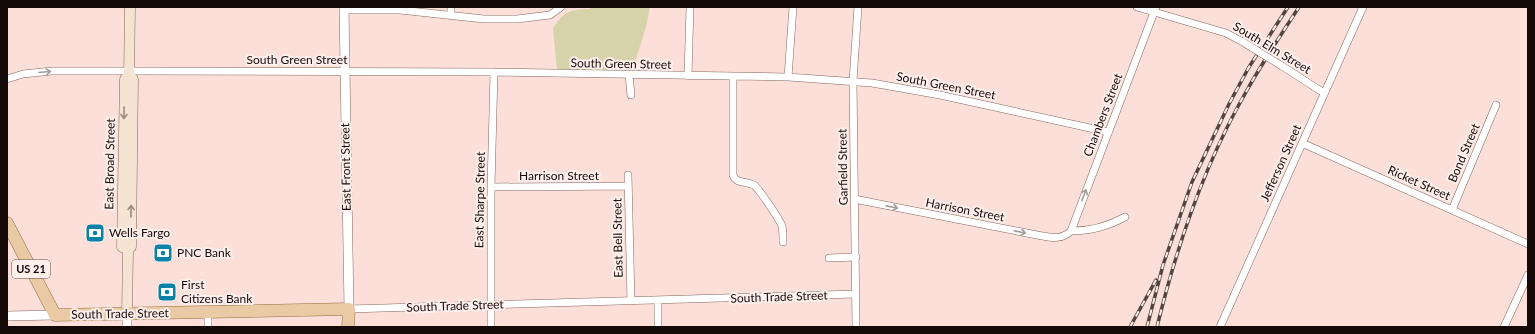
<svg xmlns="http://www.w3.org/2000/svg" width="1535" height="334" font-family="Lato,sans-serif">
<rect width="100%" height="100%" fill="#fcdfd8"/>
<path fill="#d6d3ab" d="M 591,7 L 650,7 L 646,27 L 634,65 L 615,70 L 557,70 L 553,28 C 566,10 569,10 590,9 Z"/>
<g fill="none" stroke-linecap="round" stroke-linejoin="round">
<g stroke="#85675e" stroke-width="8">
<path id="minor" d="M 1137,7 L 1226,33 L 1243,42
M 344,10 L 400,10 L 484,19 L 517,19 L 550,15 L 561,7
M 451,15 L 451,7
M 1282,66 L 1324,93
M 629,75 L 631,95
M 688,76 L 690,7
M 733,76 L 733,175 C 736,184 746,181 754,185 C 759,189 780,220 782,226 C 783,231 783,237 783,242
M 788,77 L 793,7
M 7,79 L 23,74 L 52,71 L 129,71 L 494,72 L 788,77 L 872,83 L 940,95 L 1108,132
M 1302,143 L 1528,244
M 628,175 L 631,301
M 491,187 L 628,186
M 854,199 L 1037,235 C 1050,237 1060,241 1071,231 L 1156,7
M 1452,210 L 1496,105
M 1071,231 C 1091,231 1107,227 1125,217
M 829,258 L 856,257
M 658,300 L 658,327
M 349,309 L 856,294
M 208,327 L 208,313
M 491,327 L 491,187 L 494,72
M 856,327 L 853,81 L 858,7
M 1220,327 L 1363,7
M 1504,327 L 1528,275"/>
</g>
<g stroke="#85675e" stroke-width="10">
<path id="tertiary" d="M 344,7 L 349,309
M 7,316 L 55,315
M 127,327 L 127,314"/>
</g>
<g stroke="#85675e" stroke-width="11">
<path id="secondary" d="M 128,249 L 122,247 L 125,79 L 129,76 L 130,7
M 127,314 L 128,249 L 131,247 L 131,240 L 133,79 L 129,76"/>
</g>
<g stroke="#966f45" stroke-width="13">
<path id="primary" d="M 7,223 L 55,315 L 349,309 L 348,327"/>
</g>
<use href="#minor" stroke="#fff" stroke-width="7"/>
<use href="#tertiary" stroke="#fff" stroke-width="9"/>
<use href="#secondary" stroke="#f4e4d1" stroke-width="10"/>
<use href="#primary" stroke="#eacaa4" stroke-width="12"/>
<g stroke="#544440" stroke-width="3.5">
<path id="rail" d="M 1130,327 L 1156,280
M 1147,327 L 1163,265 L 1192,182 L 1229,104 L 1249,67 L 1288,7
M 1157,327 C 1177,245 1204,165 1246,92 C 1262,63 1281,35 1299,7"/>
</g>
<use href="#rail" stroke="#fff0ec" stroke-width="2" stroke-dasharray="6" stroke-linecap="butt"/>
<g stroke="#85675e" stroke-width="8" stroke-linecap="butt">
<path id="minor-bridge" d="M 1243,42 L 1282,66"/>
</g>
<use href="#minor-bridge" stroke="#fff" stroke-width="7"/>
</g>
<defs><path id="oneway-shaft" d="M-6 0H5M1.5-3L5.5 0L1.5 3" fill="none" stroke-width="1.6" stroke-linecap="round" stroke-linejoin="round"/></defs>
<g stroke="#a19d9b">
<use href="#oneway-shaft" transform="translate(45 72) rotate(-5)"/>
<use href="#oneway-shaft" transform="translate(1084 195) rotate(-69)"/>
<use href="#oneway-shaft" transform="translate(892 207) rotate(11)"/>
<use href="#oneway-shaft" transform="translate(1020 232) rotate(12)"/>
</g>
<g stroke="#9a8c80">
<use href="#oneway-shaft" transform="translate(124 113) rotate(91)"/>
<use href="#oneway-shaft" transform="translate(131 211) rotate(-89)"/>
</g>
<defs>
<g id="bank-square" transform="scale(1)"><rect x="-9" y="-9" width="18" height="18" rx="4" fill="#0982a7" stroke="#fff0ec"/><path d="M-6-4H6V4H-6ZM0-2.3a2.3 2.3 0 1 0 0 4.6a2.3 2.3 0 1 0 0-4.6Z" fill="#fff"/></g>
</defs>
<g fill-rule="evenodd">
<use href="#bank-square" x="95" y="233"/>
<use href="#bank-square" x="163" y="253"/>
<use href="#bank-square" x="167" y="292"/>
</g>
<g text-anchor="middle" stroke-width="4" stroke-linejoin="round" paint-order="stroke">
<rect fill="#fff0ec" stroke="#5a4e4b" stroke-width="1" x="12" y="260" width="38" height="18" rx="3"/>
<g font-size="11" font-weight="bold" fill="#140906">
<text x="31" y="273">US 21</text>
</g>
<g font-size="12" fill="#140906" stroke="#fff0ec">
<text transform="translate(1272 48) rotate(31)" y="4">South Elm Street</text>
<text x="297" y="64">South Green Street</text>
<text transform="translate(621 64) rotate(1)" y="4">South Green Street</text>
<text transform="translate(946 86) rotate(11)" y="4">South Green Street</text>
<text transform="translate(1103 115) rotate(-69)" y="4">Chambers Street</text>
<text transform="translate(1464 153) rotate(-67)" y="4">Bond Street</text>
<text transform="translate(1281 163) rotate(-66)" y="4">Jefferson Street</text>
<text transform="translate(110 164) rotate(-89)" y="4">East Broad Street</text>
<text transform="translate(346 167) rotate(-91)" y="4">East Front Street</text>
<text transform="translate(843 167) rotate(-91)" y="4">Garfield Street</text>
<text x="559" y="180">Harrison Street</text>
<text transform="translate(1419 183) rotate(24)" y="4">Ricket Street</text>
<text transform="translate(480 200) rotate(-89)" y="4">East Sharpe Street</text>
<text transform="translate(965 210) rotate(11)" y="4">Harrison Street</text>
<text transform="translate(618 238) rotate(-91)" y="4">East Bell Street</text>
<text transform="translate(779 297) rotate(-2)" y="4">South Trade Street</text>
<text transform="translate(455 306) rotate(-2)" y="4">South Trade Street</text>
<text transform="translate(120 314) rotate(-1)" y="4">South Trade Street</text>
</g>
<g font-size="12" fill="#140906" stroke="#fff0ec" text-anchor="start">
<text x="109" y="237">Wells Fargo</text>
<text x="177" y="257">PNC Bank</text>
<text x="181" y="289">First<tspan x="181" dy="14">Citizens Bank</tspan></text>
</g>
</g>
<rect width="1535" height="334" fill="none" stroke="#140906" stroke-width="16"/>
</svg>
